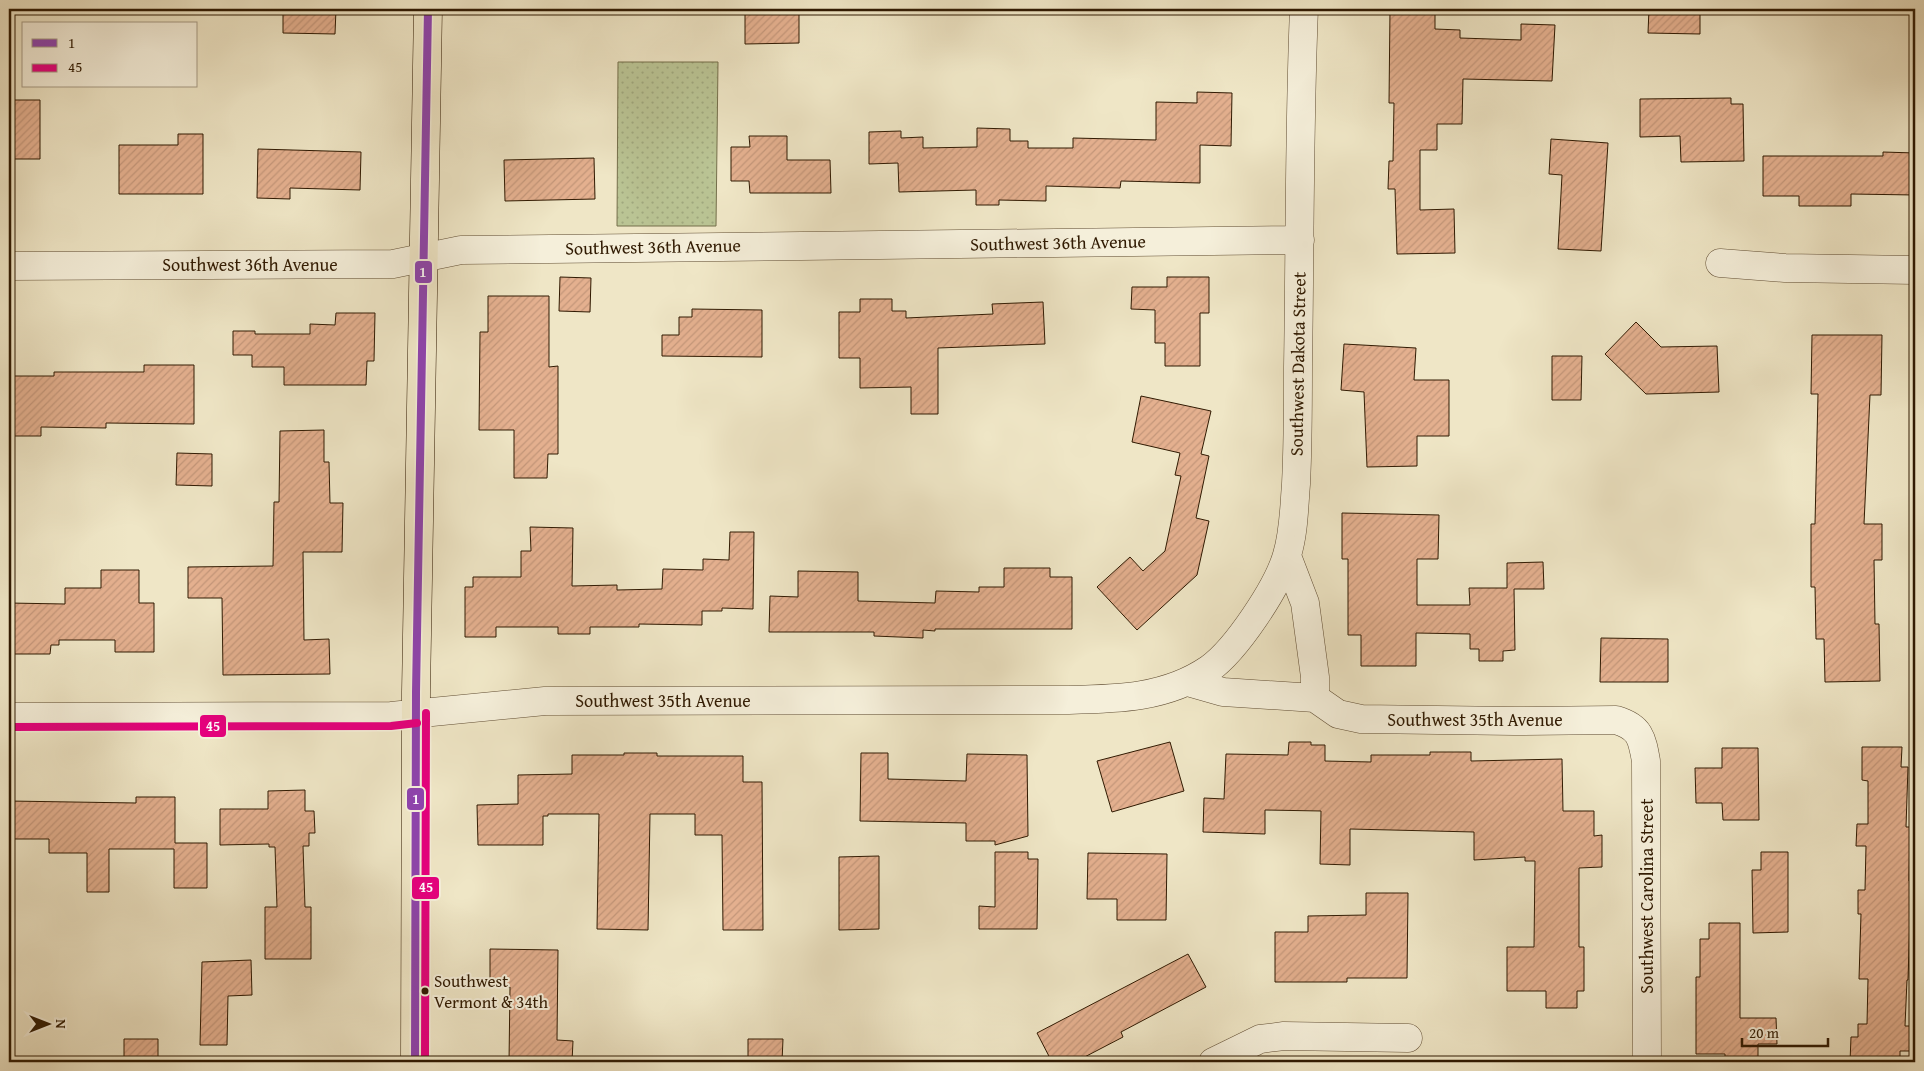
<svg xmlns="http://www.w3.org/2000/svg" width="1924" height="1071" font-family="'Gentium Book Plus',serif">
<defs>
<pattern id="garden-dots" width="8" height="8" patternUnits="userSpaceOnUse" patternTransform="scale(1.25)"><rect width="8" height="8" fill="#bac494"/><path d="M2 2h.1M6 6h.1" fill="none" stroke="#a0a87e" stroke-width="1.8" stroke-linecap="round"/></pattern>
<pattern id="building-hatch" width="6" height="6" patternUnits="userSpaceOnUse" patternTransform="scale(1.25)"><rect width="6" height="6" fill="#e4b08f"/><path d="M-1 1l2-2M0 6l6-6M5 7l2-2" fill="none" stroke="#c4977a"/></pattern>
</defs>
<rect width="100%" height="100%" fill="#efe6c6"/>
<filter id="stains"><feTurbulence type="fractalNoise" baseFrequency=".004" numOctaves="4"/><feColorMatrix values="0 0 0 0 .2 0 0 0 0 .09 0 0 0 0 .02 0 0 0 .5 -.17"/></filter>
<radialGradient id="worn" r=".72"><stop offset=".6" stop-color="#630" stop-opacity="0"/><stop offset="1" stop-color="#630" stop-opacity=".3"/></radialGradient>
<path fill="url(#garden-dots)" stroke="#756f4b" d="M 618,62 L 718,62 L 716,226 L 617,226 Z"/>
<path fill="url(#building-hatch)" stroke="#301a02" d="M 283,9 L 336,9 L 335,34 L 283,33 Z
M 745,9 L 799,9 L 799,43 L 745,44 Z
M 1390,9 L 1435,9 L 1435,29 L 1460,30 L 1460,38 L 1521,40 L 1521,24 L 1555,25 L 1552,81 L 1463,79 L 1462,124 L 1437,124 L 1437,150 L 1420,150 L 1420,210 L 1454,209 L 1455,253 L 1397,254 L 1395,189 L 1388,189 L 1389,161 L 1393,161 L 1394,103 L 1389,103 Z
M 1649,9 L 1700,9 L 1700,34 L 1648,33 Z
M 1197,92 L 1232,93 L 1231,146 L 1200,145 L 1200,183 L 1121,181 L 1120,188 L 1046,186 L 1046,201 L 999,200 L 999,205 L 976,205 L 976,190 L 899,192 L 898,163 L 869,164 L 869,132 L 901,131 L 901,138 L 923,137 L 923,148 L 977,147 L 977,128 L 1010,129 L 1010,141 L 1028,141 L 1028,148 L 1073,148 L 1073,138 L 1156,140 L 1156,102 L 1197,103 Z
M 1731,98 L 1731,104 L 1743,104 L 1744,161 L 1681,162 L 1680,136 L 1640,137 L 1640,99 Z
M 9,100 L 40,100 L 40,159 L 9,159 Z
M 178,134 L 203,134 L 203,194 L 119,194 L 119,145 L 178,145 Z
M 749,136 L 787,136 L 787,160 L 830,160 L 831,193 L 750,193 L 749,181 L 731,181 L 731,147 L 750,147 Z
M 1551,139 L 1608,143 L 1601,251 L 1558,249 L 1562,175 L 1549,174 Z
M 258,149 L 361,152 L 360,190 L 290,188 L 290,199 L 257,198 Z
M 1883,152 L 1915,153 L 1915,195 L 1851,194 L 1851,206 L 1799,206 L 1799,196 L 1763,196 L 1763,156 L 1883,156 Z
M 594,158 L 595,199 L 505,201 L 504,160 Z
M 560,277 L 591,278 L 590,312 L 559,311 Z
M 1167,277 L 1209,277 L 1209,313 L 1200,313 L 1200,366 L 1165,366 L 1165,343 L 1155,343 L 1155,310 L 1131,309 L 1132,287 L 1167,287 Z
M 488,296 L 549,296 L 549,367 L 558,366 L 558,454 L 548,454 L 547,478 L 514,478 L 514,430 L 479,430 L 480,332 L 488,332 Z
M 860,299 L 892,299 L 892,311 L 906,311 L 906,318 L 993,314 L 992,304 L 1043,302 L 1045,344 L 938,348 L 938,414 L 911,414 L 911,387 L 860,388 L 860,358 L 839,358 L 839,312 L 860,312 Z
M 692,309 L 762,310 L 762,357 L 662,356 L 662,335 L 679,335 L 679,317 L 692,317 Z
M 336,313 L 375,313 L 374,361 L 367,361 L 366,385 L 284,385 L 284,367 L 252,367 L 252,355 L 233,355 L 233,331 L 255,331 L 255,334 L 310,334 L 310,324 L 335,325 Z
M 1636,322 L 1661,347 L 1717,346 L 1719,392 L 1646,394 L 1605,354 Z
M 1812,335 L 1882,335 L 1881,395 L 1870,395 L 1864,524 L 1882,524 L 1882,560 L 1874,560 L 1875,624 L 1879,624 L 1880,681 L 1825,682 L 1824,639 L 1816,639 L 1815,587 L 1811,587 L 1811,524 L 1815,524 L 1818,394 L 1811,394 Z
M 1344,344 L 1416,348 L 1414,380 L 1449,380 L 1449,436 L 1417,436 L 1417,466 L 1367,467 L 1364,392 L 1341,390 Z
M 1552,356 L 1582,356 L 1581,400 L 1552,400 Z
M 144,365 L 194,365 L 194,424 L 106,423 L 106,428 L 41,427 L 41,436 L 9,436 L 9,376 L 54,376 L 54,372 L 144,372 Z
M 1141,396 L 1211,411 L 1201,454 L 1209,456 L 1196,518 L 1209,521 L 1197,575 L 1137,630 L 1097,587 L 1130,557 L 1143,571 L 1165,551 L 1181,476 L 1175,475 L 1180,453 L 1132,442 Z
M 324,430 L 324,462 L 329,462 L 330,503 L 343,503 L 342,552 L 303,552 L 304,640 L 329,639 L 330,674 L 223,675 L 222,598 L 188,598 L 188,567 L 273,566 L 274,502 L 279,502 L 280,431 Z
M 177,453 L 212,454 L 212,486 L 176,485 Z
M 1342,513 L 1439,515 L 1438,559 L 1417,559 L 1417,605 L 1470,605 L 1469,588 L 1507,588 L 1507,563 L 1543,562 L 1544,589 L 1514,589 L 1515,650 L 1503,651 L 1503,661 L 1479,661 L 1479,649 L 1470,649 L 1470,634 L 1416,633 L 1416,666 L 1361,666 L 1361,635 L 1348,635 L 1348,559 L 1342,559 Z
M 530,527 L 573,528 L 572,586 L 617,585 L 617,590 L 662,589 L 663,569 L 703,570 L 703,559 L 729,560 L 730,532 L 754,532 L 753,609 L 722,608 L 722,611 L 702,611 L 702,625 L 639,624 L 639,627 L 590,627 L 590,634 L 558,634 L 558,627 L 496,627 L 496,637 L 465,637 L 465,587 L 473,587 L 473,577 L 521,577 L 521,551 L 531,551 Z
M 1004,568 L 1050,568 L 1050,577 L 1072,577 L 1072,629 L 935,629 L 935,631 L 923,630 L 923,638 L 874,636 L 874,632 L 769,632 L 770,596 L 798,597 L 798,571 L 858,572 L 858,601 L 935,603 L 936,591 L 979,592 L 979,587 L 1004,587 Z
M 101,570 L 139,570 L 139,603 L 154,603 L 154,652 L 115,652 L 115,640 L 59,640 L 59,645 L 51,645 L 50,654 L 9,654 L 9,603 L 65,604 L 65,588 L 101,588 Z
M 1601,638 L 1668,639 L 1668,682 L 1600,682 Z
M 1170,742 L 1184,791 L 1112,812 L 1097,761 Z
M 1289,742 L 1311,742 L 1311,745 L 1325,745 L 1325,761 L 1371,762 L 1371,755 L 1430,755 L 1430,752 L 1471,752 L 1471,761 L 1562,759 L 1563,811 L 1594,811 L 1594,836 L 1602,835 L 1602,867 L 1579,868 L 1579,947 L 1584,947 L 1584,991 L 1577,991 L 1577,1008 L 1546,1008 L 1546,991 L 1507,991 L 1507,947 L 1534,947 L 1535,861 L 1525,861 L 1525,857 L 1474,860 L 1474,832 L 1350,829 L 1350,865 L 1320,864 L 1321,811 L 1265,810 L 1265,834 L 1203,832 L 1204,798 L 1224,799 L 1226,754 L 1288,755 Z
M 1862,747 L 1902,747 L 1901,767 L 1908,767 L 1906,827 L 1910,827 L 1909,881 L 1910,881 L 1911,916 L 1910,916 L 1908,980 L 1907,980 L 1905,1026 L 1910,1026 L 1910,1051 L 1900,1051 L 1900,1062 L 1850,1062 L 1851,1037 L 1858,1037 L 1858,1024 L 1867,1024 L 1868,979 L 1859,979 L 1861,914 L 1858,914 L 1858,890 L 1865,890 L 1866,846 L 1856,846 L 1857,824 L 1868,824 L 1868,781 L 1862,780 Z
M 1722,748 L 1758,748 L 1759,820 L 1723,820 L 1722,803 L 1696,803 L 1695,768 L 1722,768 Z
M 624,753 L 657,753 L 657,756 L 743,756 L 743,782 L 762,782 L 763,930 L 723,930 L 722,835 L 695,835 L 695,814 L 650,814 L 648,930 L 597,929 L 599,814 L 548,814 L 548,816 L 543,816 L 543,845 L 478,845 L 477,805 L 518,804 L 518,775 L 572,774 L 572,755 L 624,755 Z
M 861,753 L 888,753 L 888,779 L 966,781 L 967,754 L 1027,755 L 1028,836 L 995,845 L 995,841 L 966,841 L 966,823 L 860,821 Z
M 305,790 L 305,811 L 314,811 L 315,833 L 309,833 L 309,846 L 303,846 L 305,907 L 311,907 L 311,959 L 265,959 L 265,907 L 277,907 L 275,847 L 269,847 L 269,844 L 220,845 L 220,809 L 268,809 L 268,791 Z
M 136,797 L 175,797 L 175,843 L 207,843 L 207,888 L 174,888 L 174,849 L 109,849 L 109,892 L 87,892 L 87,853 L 49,853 L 49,839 L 9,839 L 9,801 L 136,803 Z
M 995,852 L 1028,852 L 1028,859 L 1038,859 L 1037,929 L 979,929 L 979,906 L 995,907 Z
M 1761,852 L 1788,852 L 1788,932 L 1753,933 L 1752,870 L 1761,870 Z
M 1088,853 L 1167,854 L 1166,920 L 1117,920 L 1117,899 L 1087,899 Z
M 879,856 L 879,929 L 839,930 L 839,857 Z
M 1366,893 L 1408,893 L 1407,978 L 1347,978 L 1347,982 L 1275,982 L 1275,932 L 1308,932 L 1308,916 L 1366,915 Z
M 1709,923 L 1740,923 L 1740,1018 L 1776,1018 L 1777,1044 L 1758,1044 L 1758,1062 L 1725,1062 L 1725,1054 L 1696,1054 L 1696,977 L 1700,977 L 1700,939 L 1709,939 Z
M 490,949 L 558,950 L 557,1040 L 573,1041 L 572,1062 L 509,1062 L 510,987 L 490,986 Z
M 1188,954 L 1206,987 L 1121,1032 L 1123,1037 L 1075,1062 L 1052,1062 L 1037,1033 Z
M 251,960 L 252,995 L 228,996 L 227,1045 L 200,1045 L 202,962 Z
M 124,1039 L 158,1039 L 158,1062 L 124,1062 Z
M 748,1039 L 783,1039 L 782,1062 L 748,1062 Z"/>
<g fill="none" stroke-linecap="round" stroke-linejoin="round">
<g stroke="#604d33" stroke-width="29">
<path id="minor" d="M 1720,263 L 1785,268 L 1915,270
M 9,266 L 393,264 L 461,250 L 1300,240
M 1287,556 L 1305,603 L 1315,677 L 1315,698 L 1338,714 L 1361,719 L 1514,721 L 1616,720 C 1640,727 1642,738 1646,761 L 1647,1062
M 1188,682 L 1223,692 L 1315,698
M 9,717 L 391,716 L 545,701 L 1064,700 C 1115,699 1165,699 1209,669 C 1236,650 1278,587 1287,555 C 1294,532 1294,508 1296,484 C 1298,445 1298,406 1298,367 C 1300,247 1299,128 1304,9
M 1213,1062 L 1260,1039 L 1284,1036 L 1408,1038"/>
</g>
<g stroke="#301a02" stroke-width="29">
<path id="major" d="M 415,1062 L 416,692 L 428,9"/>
</g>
<use href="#minor" stroke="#f5efda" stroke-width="28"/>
<use href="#major" stroke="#efe6c6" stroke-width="28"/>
<g stroke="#f5efda" stroke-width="11">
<path id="bus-1" d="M 415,1062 L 416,692 L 428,9"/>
</g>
<g stroke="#f5efda" stroke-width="11">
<path id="bus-2" d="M 9,727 L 391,726 L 417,723
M 425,1062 L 426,713"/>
</g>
<use href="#bus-1" stroke="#8e44ad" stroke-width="8"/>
<use href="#bus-2" stroke="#e5007d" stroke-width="8"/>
</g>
<circle fill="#301a02" stroke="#f5efda" stroke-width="2" cx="425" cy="991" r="4.5"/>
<g text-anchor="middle" stroke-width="4" stroke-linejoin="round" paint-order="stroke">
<g font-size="17" fill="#301a02" stroke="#f5efda" text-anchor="start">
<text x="434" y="987">Southwest<tspan x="434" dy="21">Vermont &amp; 34th</tspan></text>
</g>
<g font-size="18" fill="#301a02" stroke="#f5efda">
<text transform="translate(1058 243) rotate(-1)" y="6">Southwest 36th Avenue</text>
<text transform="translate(653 247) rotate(-1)" y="6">Southwest 36th Avenue</text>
<text x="250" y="271">Southwest 36th Avenue</text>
<text transform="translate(1298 364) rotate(-89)" y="6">Southwest Dakota Street</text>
<text x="663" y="707">Southwest 35th Avenue</text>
<text x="1475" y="726">Southwest 35th Avenue</text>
<text transform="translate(1647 896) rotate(-90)" y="6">Southwest Carolina Street</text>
</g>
</g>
<g stroke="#f5efda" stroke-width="2">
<rect x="414" y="260" width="19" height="24" rx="5" fill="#8e44ad"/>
<rect x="199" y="714" width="28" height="24" rx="5" fill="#e5007d"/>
<rect x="406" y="787" width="19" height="24" rx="5" fill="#8e44ad"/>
<rect x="411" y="876" width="29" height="24" rx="5" fill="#e5007d"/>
</g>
<g font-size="14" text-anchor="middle" font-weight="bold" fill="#fff">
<text x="423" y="277">1</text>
<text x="213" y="731">45</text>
<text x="416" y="804">1</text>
<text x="426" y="892">45</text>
</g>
<rect width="1924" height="1071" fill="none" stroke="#efe6c6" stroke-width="30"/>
<rect x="10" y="10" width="1904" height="1051" fill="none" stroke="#301a02" stroke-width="2.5"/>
<rect x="15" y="15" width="1894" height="1041" fill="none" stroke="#301a02"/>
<rect x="22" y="22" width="175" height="65" fill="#f5efda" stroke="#a69a84"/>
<rect x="32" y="39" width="25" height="8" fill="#8e44ad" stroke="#a69a84"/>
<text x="68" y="48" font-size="15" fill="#301a02">1</text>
<rect x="32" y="64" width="25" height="8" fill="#e5007d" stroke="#a69a84"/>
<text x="68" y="72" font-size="15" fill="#301a02">45</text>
<g transform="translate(48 1024) rotate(90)" stroke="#f5efda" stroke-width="4" paint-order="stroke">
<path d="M0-4L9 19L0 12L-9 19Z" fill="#301a02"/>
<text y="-8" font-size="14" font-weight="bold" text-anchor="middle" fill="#301a02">N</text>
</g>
<path d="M1742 1038v8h86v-8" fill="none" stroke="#301a02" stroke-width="2.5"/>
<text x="1749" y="1038" font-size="15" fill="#301a02" stroke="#f5efda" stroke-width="4" paint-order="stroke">20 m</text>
<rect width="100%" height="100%" filter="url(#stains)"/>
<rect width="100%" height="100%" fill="url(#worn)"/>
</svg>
